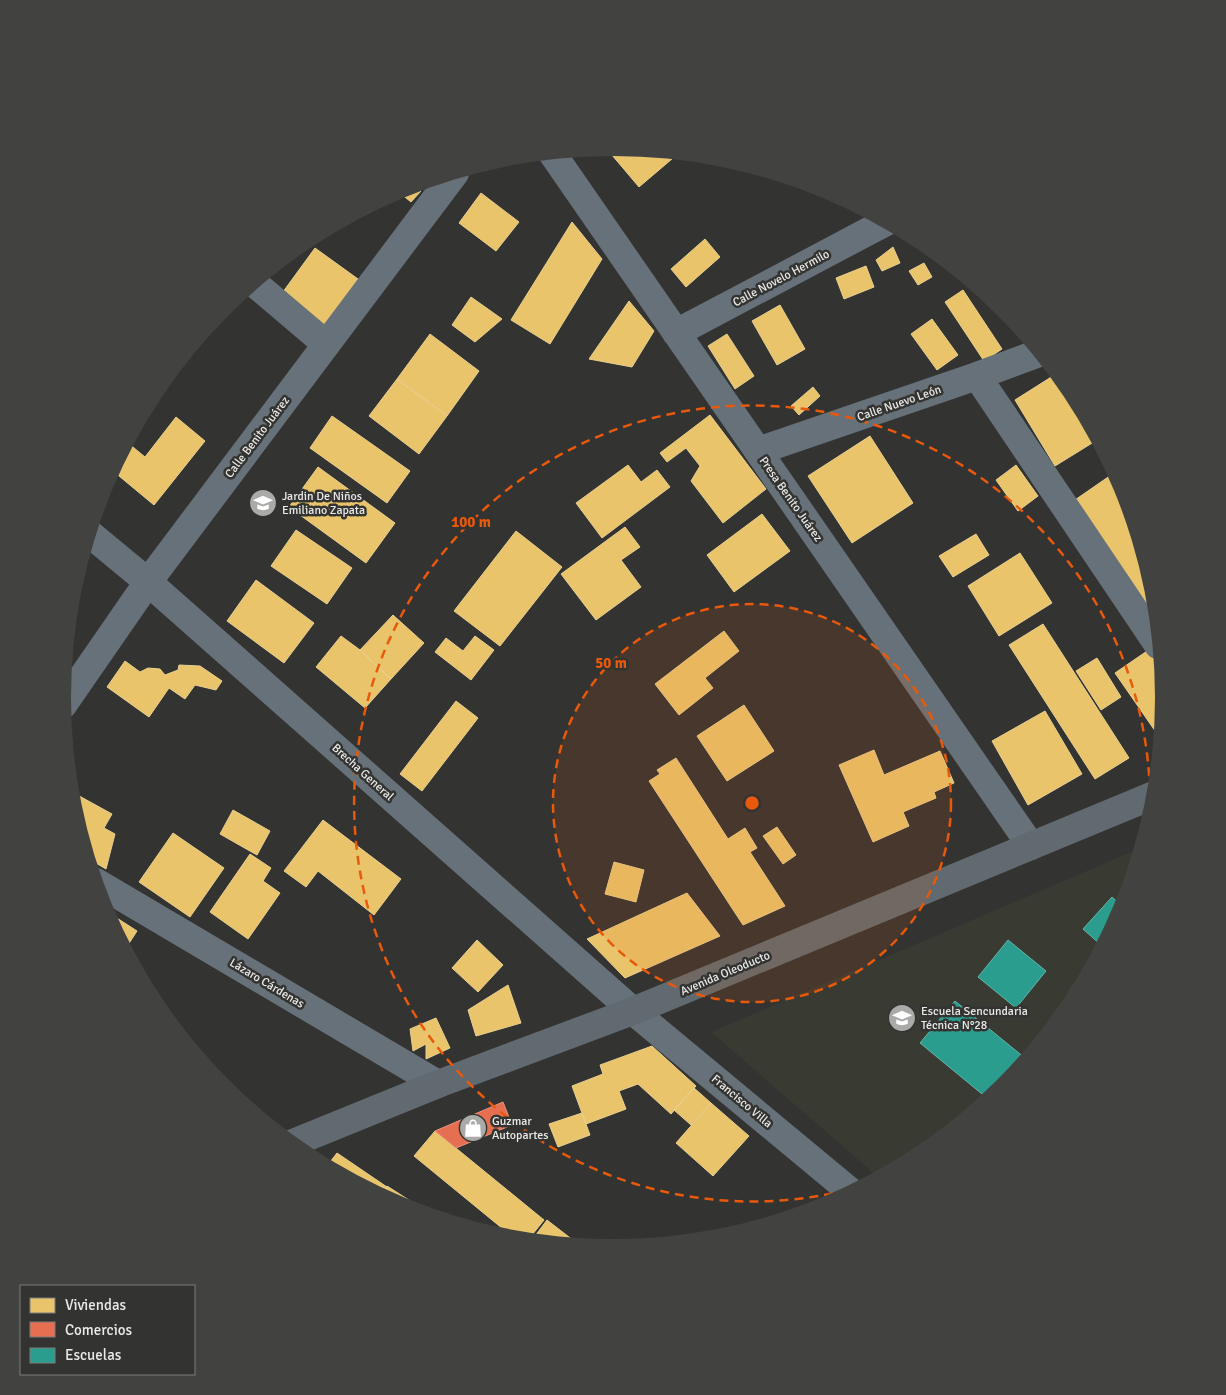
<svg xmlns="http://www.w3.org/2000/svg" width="1226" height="1395" font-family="Signika,sans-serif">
<rect width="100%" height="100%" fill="#333332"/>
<path fill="#393a32" d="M 1140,848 L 1121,908 L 1071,1004 L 1002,1087 L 919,1155 L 878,1177 L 711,1032 Z"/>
<path fill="#e9c46a" stroke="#e9cf90" d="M 613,147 L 679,153 L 639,187 L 606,148 Z
M 414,185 L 421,191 L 411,202 L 400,193 L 403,189 Z
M 481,193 L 519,222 L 496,251 L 459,223 Z
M 572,222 L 602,259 L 550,344 L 511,320 Z
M 705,239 L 720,257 L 686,287 L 671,269 Z
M 893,247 L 900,263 L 882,271 L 876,260 Z
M 315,248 L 358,279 L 323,328 L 280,296 Z
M 924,263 L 932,277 L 918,285 L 909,271 Z
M 866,266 L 874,287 L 844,299 L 836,278 Z
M 963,290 L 1002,349 L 984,361 L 945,302 Z
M 471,297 L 502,319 L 475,342 L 452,325 Z
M 629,301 L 654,331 L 632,367 L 589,359 Z
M 780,305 L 805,349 L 777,365 L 752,321 Z
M 932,319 L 958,355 L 937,370 L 911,334 Z
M 430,334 L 479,371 L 447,416 L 397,379 Z
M 727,334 L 754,376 L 735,389 L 708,346 Z
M 1056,374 L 1071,392 L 1097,440 L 1055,466 L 1015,400 Z
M 397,379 L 447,416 L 419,454 L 369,416 Z
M 813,387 L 820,396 L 799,415 L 791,406 Z
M 710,415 L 766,489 L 723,523 L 691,481 L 700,466 L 686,448 L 667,462 L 660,453 Z
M 332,416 L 410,471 L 387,503 L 310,448 Z
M 176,417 L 205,441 L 154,505 L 113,471 L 128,443 L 145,457 Z
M 870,436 L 913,503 L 852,543 L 808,476 Z
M 628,465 L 641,482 L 657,470 L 670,487 L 602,538 L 576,503 Z
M 1016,465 L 1038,496 L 1018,511 L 996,480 Z
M 318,467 L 395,523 L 366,563 L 289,507 Z
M 1114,473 L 1122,487 L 1153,590 L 1154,598 L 1142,606 L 1072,502 Z
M 762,514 L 790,551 L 734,592 L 707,555 Z
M 625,527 L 640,547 L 621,560 L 641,587 L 596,620 L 561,574 Z
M 296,530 L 352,568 L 327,604 L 271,566 Z
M 516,531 L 562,567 L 500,646 L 454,611 Z
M 976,534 L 989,555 L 953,577 L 939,556 Z
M 1020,553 L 1052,603 L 999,636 L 968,586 Z
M 256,580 L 314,623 L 284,663 L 227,621 Z
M 393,615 L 424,643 L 391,679 L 360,650 Z
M 1043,624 L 1129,758 L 1095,779 L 1009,645 Z
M 724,631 L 739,651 L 705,678 L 713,688 L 679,715 L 655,684 Z
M 341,636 L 360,650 L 391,679 L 365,708 L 316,667 Z
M 475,636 L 494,650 L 471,680 L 435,652 L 446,638 L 463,651 Z
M 1150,649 L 1160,663 L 1163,698 L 1160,738 L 1115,673 Z
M 1097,658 L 1121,697 L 1101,710 L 1076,671 Z
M 125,661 L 140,672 L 148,668 L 160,669 L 165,675 L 178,670 L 179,665 L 200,666 L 222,681 L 216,690 L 195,685 L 185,699 L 169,688 L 149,717 L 107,687 Z
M 456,701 L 478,718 L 422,791 L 400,774 Z
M 744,705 L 774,751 L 727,781 L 697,736 Z
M 1045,711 L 1082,774 L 1028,805 L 992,741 Z
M 874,750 L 884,775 L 940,751 L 954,783 L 934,792 L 936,798 L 903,812 L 909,826 L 873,842 L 839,765 Z
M 676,758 L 728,839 L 745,828 L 757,848 L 750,852 L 785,906 L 743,925 L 649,781 L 660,774 L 657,770 Z
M 72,792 L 112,814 L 104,828 L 115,834 L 106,869 L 89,859 L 73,805 Z
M 233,810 L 270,831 L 257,855 L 220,834 Z
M 323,820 L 401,879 L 374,915 L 318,871 L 306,887 L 284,871 Z
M 777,827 L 796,855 L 783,864 L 763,836 Z
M 173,833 L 224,868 L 190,917 L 139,882 Z
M 250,854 L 271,868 L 263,881 L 280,893 L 248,939 L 210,912 Z
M 614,862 L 644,870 L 636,902 L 605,894 Z
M 687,893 L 720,936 L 625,978 L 587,939 Z
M 106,911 L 137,931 L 126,948 Z
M 477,940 L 503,965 L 478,992 L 452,968 Z
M 508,985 L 521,1023 L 476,1036 L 468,1010 Z
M 436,1018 L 450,1048 L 426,1059 L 426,1044 L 413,1051 L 410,1029 Z
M 652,1046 L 696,1086 L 671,1114 L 638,1084 L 619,1091 L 626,1109 L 586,1124 L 572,1086 L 603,1074 L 600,1065 Z
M 694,1088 L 711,1103 L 691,1125 L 674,1110 Z
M 711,1103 L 749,1136 L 713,1176 L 676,1143 Z
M 582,1113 L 590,1135 L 558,1147 L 549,1124 Z
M 435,1131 L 544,1220 L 528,1240 L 514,1238 L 414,1156 Z
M 337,1153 L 387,1187 L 381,1195 L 327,1166 Z
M 387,1186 L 423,1209 L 421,1212 L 402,1206 L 381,1195 Z
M 547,1220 L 578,1244 L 577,1244 L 532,1240 Z"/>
<path fill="#e76f51" stroke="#e8947f" d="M 503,1102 L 512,1125 L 456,1148 L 435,1131 Z"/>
<path fill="#2a9d8f" stroke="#64b4aa" d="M 1112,897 L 1122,906 L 1102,946 L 1083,929 Z
M 1008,940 L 1046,971 L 1016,1008 L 978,977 Z
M 955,1001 L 1025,1058 L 1002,1087 L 988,1099 L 920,1043 Z"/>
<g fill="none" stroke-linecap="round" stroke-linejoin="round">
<path stroke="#667179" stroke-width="28" d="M 552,153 L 1031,846
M 254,283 L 326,344
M 676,333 L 886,222
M 977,376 L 1158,645
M 758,451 L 977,376 L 1039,353
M 90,534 L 148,582 L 633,1011 L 851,1192
M 63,705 L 148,582 L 455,173
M 96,882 L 438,1084"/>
<path stroke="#606a70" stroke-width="28" d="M 293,1143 L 438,1084 L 633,1011 L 1154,795"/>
</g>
<circle cx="752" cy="803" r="199" fill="#e8590c" fill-opacity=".12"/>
<g fill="none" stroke="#e8590c" stroke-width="2.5" stroke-dasharray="9 6">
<circle cx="752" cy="803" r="199"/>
<path d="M862 1186A398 398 0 1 1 1150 813"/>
</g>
<defs>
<g id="school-disc" transform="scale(1.4375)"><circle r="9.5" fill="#aaaaa9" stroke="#333431"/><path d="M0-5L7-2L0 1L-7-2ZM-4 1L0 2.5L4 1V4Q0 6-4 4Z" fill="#fff"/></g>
<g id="shop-disc" transform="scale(1.4375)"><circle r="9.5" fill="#aaaaa9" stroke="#333431"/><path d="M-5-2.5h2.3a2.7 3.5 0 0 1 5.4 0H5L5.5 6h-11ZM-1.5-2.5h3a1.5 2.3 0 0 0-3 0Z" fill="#fff"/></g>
</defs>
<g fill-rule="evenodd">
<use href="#school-disc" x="263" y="503"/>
<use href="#school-disc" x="902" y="1018"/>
<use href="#shop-disc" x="473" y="1128"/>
</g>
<g text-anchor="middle" stroke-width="5" stroke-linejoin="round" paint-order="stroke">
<g font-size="12" fill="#eaeae9" stroke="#333431">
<text transform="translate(781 278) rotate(-28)" y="4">Calle Novelo Hermilo</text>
<text transform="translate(899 403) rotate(-19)" y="4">Calle Nuevo León</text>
<text transform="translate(257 437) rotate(-53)" y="4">Calle Benito Juárez</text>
<text transform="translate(791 499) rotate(55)" y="4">Presa Benito Juárez</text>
<text transform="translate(363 772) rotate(42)" y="4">Brecha General</text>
<text transform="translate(725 973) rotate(-23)" y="4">Avenida Oleoducto</text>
<text transform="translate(267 983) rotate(31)" y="4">Lázaro Cárdenas</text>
<text transform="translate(742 1101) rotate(40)" y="4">Francisco Villa</text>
</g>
<g font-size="12" fill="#eaeae9" stroke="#333431" text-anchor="start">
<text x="282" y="500">Jardin De Niños<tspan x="282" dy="14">Emiliano Zapata</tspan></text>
<text x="921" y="1015">Escuela Sencundaria<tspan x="921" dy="14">Técnica N°28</tspan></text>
<text x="492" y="1125">Guzmar<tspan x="492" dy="14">Autopartes</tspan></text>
</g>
</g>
<path d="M0 0H1226V1395H0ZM612 156H614A541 541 0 0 1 1155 697V698A541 541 0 0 1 614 1239H612A541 541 0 0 1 71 698V697A541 541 0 0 1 612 156Z" fill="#424340" fill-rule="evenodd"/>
<circle cx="752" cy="803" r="8" fill="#e8590c" stroke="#333431" stroke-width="2.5"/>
<g font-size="15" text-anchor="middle" font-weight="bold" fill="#e8590c" stroke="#333431" stroke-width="5" stroke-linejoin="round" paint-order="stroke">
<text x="471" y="527">100 m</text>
<text x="611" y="668">50 m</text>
</g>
<rect x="20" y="1285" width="175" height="90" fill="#333431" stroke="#7c7d7b"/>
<rect x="30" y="1298" width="25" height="15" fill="#e9c46a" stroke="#7c7d7b"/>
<text x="65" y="1310" font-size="15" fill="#eaeae9">Viviendas</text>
<rect x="30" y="1322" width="25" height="15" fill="#e76f51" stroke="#7c7d7b"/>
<text x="65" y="1335" font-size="15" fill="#eaeae9">Comercios</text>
<rect x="30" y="1348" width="25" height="15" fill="#2a9d8f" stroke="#7c7d7b"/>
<text x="65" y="1360" font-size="15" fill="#eaeae9">Escuelas</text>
</svg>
